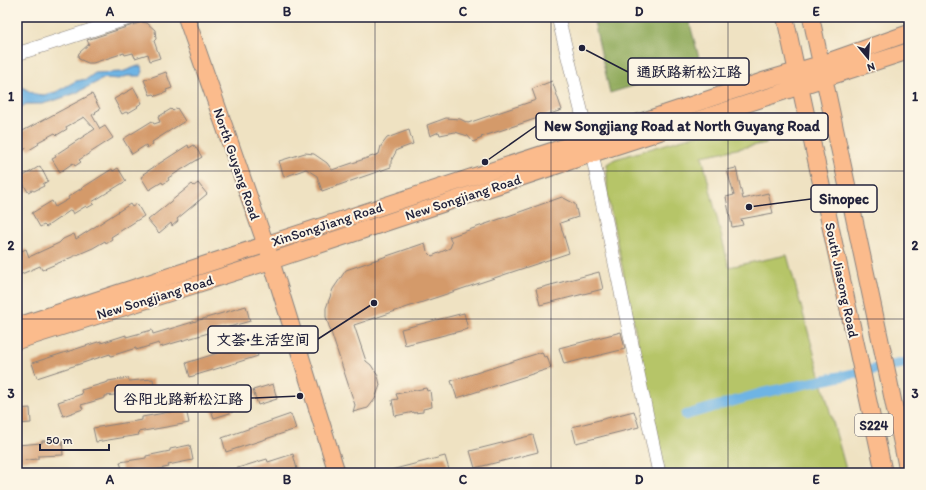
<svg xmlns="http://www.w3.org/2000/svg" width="926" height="490" font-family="Itim,'LXGW WenKai TC',sans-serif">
<rect width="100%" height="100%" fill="#fcf5e5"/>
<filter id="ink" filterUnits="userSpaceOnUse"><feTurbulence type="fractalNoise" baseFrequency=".025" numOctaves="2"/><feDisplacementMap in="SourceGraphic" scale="8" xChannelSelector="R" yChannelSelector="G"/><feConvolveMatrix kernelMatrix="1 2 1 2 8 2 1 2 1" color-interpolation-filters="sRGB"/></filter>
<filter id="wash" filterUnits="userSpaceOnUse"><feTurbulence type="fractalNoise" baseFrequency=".012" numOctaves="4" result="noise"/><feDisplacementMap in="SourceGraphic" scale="16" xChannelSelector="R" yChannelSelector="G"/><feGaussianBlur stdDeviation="0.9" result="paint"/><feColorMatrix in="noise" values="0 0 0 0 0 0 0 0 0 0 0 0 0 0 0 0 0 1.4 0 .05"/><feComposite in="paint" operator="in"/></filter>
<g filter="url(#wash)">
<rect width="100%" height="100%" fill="#efe2c2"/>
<path fill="#b6c567" stroke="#6c7451" d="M 765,115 L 766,143 L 702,156 L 729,267 L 787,255 L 847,473 L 665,473 L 607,194 L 607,164 L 615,159 Z"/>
<path fill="#90aa5c" stroke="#59664c" d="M 593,17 L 688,17 L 701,65 L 610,93 Z"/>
<path fill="#6eb4e4" stroke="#486b90" d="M 138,66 L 141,66 L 143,71 L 141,76 L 127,76 L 119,79 L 105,78 L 76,93 L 53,101 L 42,104 L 26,104 L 17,110 L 17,84 L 34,94 L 44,95 L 56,92 L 76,81 L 87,79 L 95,73 L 122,72 Z"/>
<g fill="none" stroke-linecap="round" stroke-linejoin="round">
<path stroke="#6eb4e4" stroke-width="10" d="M 686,415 L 762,393 L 909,362"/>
</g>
<g id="blocks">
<path fill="#d49a6b" d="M 142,22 L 147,23 L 155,30 L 156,39 L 154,41 L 160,58 L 150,61 L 148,54 L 135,58 L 133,53 L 125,55 L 124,53 L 93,63 L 88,63 L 79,59 L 78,56 L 79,53 L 89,44 L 87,40 Z
M 166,72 L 172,88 L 166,90 L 167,92 L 156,96 L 154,94 L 150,95 L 144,80 Z
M 552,81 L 562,110 L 481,137 L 482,138 L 473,142 L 468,136 L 455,132 L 440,135 L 439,132 L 430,136 L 427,125 L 446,118 L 460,119 L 468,123 L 536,100 L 532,89 Z
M 134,88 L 142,103 L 137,106 L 138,107 L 128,113 L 126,112 L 122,114 L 114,99 Z
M 92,94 L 100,109 L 95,112 L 96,113 L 92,115 L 100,129 L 105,126 L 113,138 L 79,160 L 81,162 L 75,166 L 73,163 L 60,172 L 52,159 L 56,157 L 55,155 L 95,129 L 84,117 L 66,127 L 67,129 L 57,135 L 55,133 L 38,142 L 39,144 L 29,150 L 27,148 L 23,150 L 17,140 L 17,134 Z
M 177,108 L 185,121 L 152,142 L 153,144 L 147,148 L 146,145 L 132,154 L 123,139 L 152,121 L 154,124 L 160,122 L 158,117 L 171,109 L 173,111 Z
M 409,130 L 413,144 L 397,150 L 391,161 L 391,167 L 322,191 L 317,176 L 306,169 L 284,177 L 279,161 L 305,153 L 314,154 L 327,163 L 332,170 L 379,154 L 381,146 L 387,138 Z
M 188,145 L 189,148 L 194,145 L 202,157 L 168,178 L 169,180 L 163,184 L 162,182 L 149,190 L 141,177 L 144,175 L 143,174 Z
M 40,166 L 48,181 L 43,184 L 44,186 L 34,191 L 32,190 L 28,192 L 20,178 Z
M 118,168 L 126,181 L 92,202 L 94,204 L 87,208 L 86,206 L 73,214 L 71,210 L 46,227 L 44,225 L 40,227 L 32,213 L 52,201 L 55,207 L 69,199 L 68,197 L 112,169 L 113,171 Z
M 736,168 L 743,199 L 768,193 L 773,213 L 741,219 L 743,225 L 732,227 L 726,197 L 734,195 L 727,170 Z
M 198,183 L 207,194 L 177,219 L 178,221 L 172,226 L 171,223 L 159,233 L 148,220 L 192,184 L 194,186 Z
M 562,197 L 575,204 L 578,217 L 560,223 L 569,253 L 354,325 L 366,361 L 371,365 L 378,376 L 380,385 L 375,399 L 368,408 L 353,412 L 355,405 L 326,317 L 326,308 L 333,289 L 346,270 L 425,243 L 427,251 L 432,256 L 450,248 L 452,243 L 449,237 Z
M 130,204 L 132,207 L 137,204 L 144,216 L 111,237 L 112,239 L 106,243 L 105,241 L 93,248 L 42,270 L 40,266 L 17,276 L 17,253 L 26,249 L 29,257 L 59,243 L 63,239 L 74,234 L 76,239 Z
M 599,272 L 603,289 L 540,305 L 536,289 Z
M 246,306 L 250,321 L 160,347 L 159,343 L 136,350 L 136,348 L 111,356 L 110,354 L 37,378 L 32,363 L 101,341 L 101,343 L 126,335 L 126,337 L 152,330 L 153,334 Z
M 464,313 L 468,329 L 405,345 L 401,329 Z
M 621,332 L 625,349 L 564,364 L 559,348 Z
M 253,342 L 258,356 L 190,377 L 186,363 Z
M 542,352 L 544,357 L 547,356 L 551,368 L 457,398 L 451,381 Z
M 128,378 L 129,381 L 153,379 L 155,394 L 134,396 L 134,393 L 105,396 L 105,398 L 81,405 L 83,409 L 63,416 L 58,402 L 82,394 L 81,390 L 108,382 L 108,381 Z
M 273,384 L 277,399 L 258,405 L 253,390 Z
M 426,388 L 427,391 L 430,390 L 432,407 L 423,409 L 423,412 L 414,413 L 414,412 L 395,416 L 392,400 L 398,399 L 396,394 Z
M 229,397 L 233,412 L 214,418 L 209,404 Z
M 30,408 L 31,423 L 17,424 L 17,409 Z
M 186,409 L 189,423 L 138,432 L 139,435 L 96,442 L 93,428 L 142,420 L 142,417 Z
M 634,411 L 639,427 L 576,443 L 572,427 Z
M 291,414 L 296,429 L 226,452 L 222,438 Z
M 533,435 L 538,452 L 475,468 L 470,451 Z
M 62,440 L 63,455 L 38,456 L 38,459 L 17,461 L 17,445 L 42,443 L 42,441 Z
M 190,445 L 193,460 L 168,465 L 169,467 L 143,472 L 144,473 L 123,473 L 120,462 L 146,458 L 146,456 L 170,451 L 170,449 Z
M 293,454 L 297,469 L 283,473 L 228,473 L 228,471 L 267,459 L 268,462 Z
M 445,456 L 450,473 L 391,473 L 391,470 Z"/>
</g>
</g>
<g filter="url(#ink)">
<use href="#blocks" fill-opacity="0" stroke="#88827e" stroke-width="1"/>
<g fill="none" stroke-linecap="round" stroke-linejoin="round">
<g stroke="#88827e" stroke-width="14">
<path id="minor" d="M 558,17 L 592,154 L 659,473
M 17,54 L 132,17"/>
</g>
<g stroke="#88827e" stroke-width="18">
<path id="major" d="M 186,17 L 268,251 L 337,473
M 785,17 L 884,473
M 811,17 L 888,376 L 908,473
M 17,326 L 588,139 L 763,81 L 821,64 L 909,33
M 17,341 L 271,261 L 592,154 L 909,51"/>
</g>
<use href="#minor" stroke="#fff" stroke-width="13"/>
<use href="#major" stroke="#fbbb8c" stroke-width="16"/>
</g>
</g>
<path fill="none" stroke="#22223b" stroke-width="1" stroke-opacity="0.55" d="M 198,17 L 198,473M 375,17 L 375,473M 551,17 L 551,473M 728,17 L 728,473M 17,171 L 909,171M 17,319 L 909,319"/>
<g text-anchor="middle" stroke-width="4" stroke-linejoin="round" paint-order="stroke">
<rect fill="#fcf5e5" stroke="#63616e" stroke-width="1" x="855" y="414" width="38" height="22" rx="3"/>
<g font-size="13" font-weight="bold" fill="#22223b">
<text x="874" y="430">S224</text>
</g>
<g font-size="14" fill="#22223b" stroke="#fcf5e5">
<text transform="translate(237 164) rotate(71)" y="5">North Guyang Road</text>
<text transform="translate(463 197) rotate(-18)" y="5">New Songjiang Road</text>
<text transform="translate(327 224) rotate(-18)" y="5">XinSongJiang Road</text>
<text transform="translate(842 280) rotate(78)" y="5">South Jiasong Road</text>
<text transform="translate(155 297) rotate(-17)" y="5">New Songjiang Road</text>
</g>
</g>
<path fill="none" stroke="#22223b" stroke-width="1.5" d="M582 48L628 72M485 162L536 126M749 207L811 199M374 303L318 339M300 396L251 398"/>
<g fill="#22223b" stroke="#fcf5e5" stroke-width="1.5">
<circle cx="582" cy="48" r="4"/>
<circle cx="485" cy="162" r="4"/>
<circle cx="749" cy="207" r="4"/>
<circle cx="374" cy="303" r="4"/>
<circle cx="300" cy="396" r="4"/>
</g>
<g fill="#fcf5e5" stroke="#22223b" stroke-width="1.5">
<rect x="628" y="58" width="121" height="27" rx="4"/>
<rect x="536" y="113" width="292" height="27" rx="4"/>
<rect x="811" y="185" width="66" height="27" rx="4"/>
<rect x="208" y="326" width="110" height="27" rx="4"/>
<rect x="115" y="385" width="136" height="27" rx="4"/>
</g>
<g font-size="15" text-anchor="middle" font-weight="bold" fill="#22223b">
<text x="689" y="77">通跃路新松江路</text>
<text x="682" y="131">New Songjiang Road at North Guyang Road</text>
<text x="844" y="204">Sinopec</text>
<text x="263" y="345">文荟·生活空间</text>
<text x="183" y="404">谷阳北路新松江路</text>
</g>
<rect width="926" height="490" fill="none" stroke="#fcf5e5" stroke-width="44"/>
<g transform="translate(868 58) rotate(162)" stroke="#fcf5e5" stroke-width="3" paint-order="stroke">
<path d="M0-3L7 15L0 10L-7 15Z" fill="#22223b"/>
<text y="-6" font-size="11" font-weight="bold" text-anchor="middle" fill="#22223b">N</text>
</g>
<path d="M40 444v6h69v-6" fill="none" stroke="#22223b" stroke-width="2"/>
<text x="46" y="444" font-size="12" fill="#22223b" stroke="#fcf5e5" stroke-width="3" paint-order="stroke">50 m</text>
<rect x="22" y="22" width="882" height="446" fill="none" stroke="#22223b" stroke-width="1.5"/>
<g font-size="13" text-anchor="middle" font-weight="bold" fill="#22223b">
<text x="110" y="16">A</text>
<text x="287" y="16">B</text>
<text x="463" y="16">C</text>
<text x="639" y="16">D</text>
<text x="816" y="16">E</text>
<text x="11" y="101">1</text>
<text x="915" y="101">1</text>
<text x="11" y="250">2</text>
<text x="915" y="250">2</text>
<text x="11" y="398">3</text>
<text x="915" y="398">3</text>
<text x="110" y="484">A</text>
<text x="287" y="484">B</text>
<text x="463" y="484">C</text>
<text x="639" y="484">D</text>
<text x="816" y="484">E</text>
</g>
</svg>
